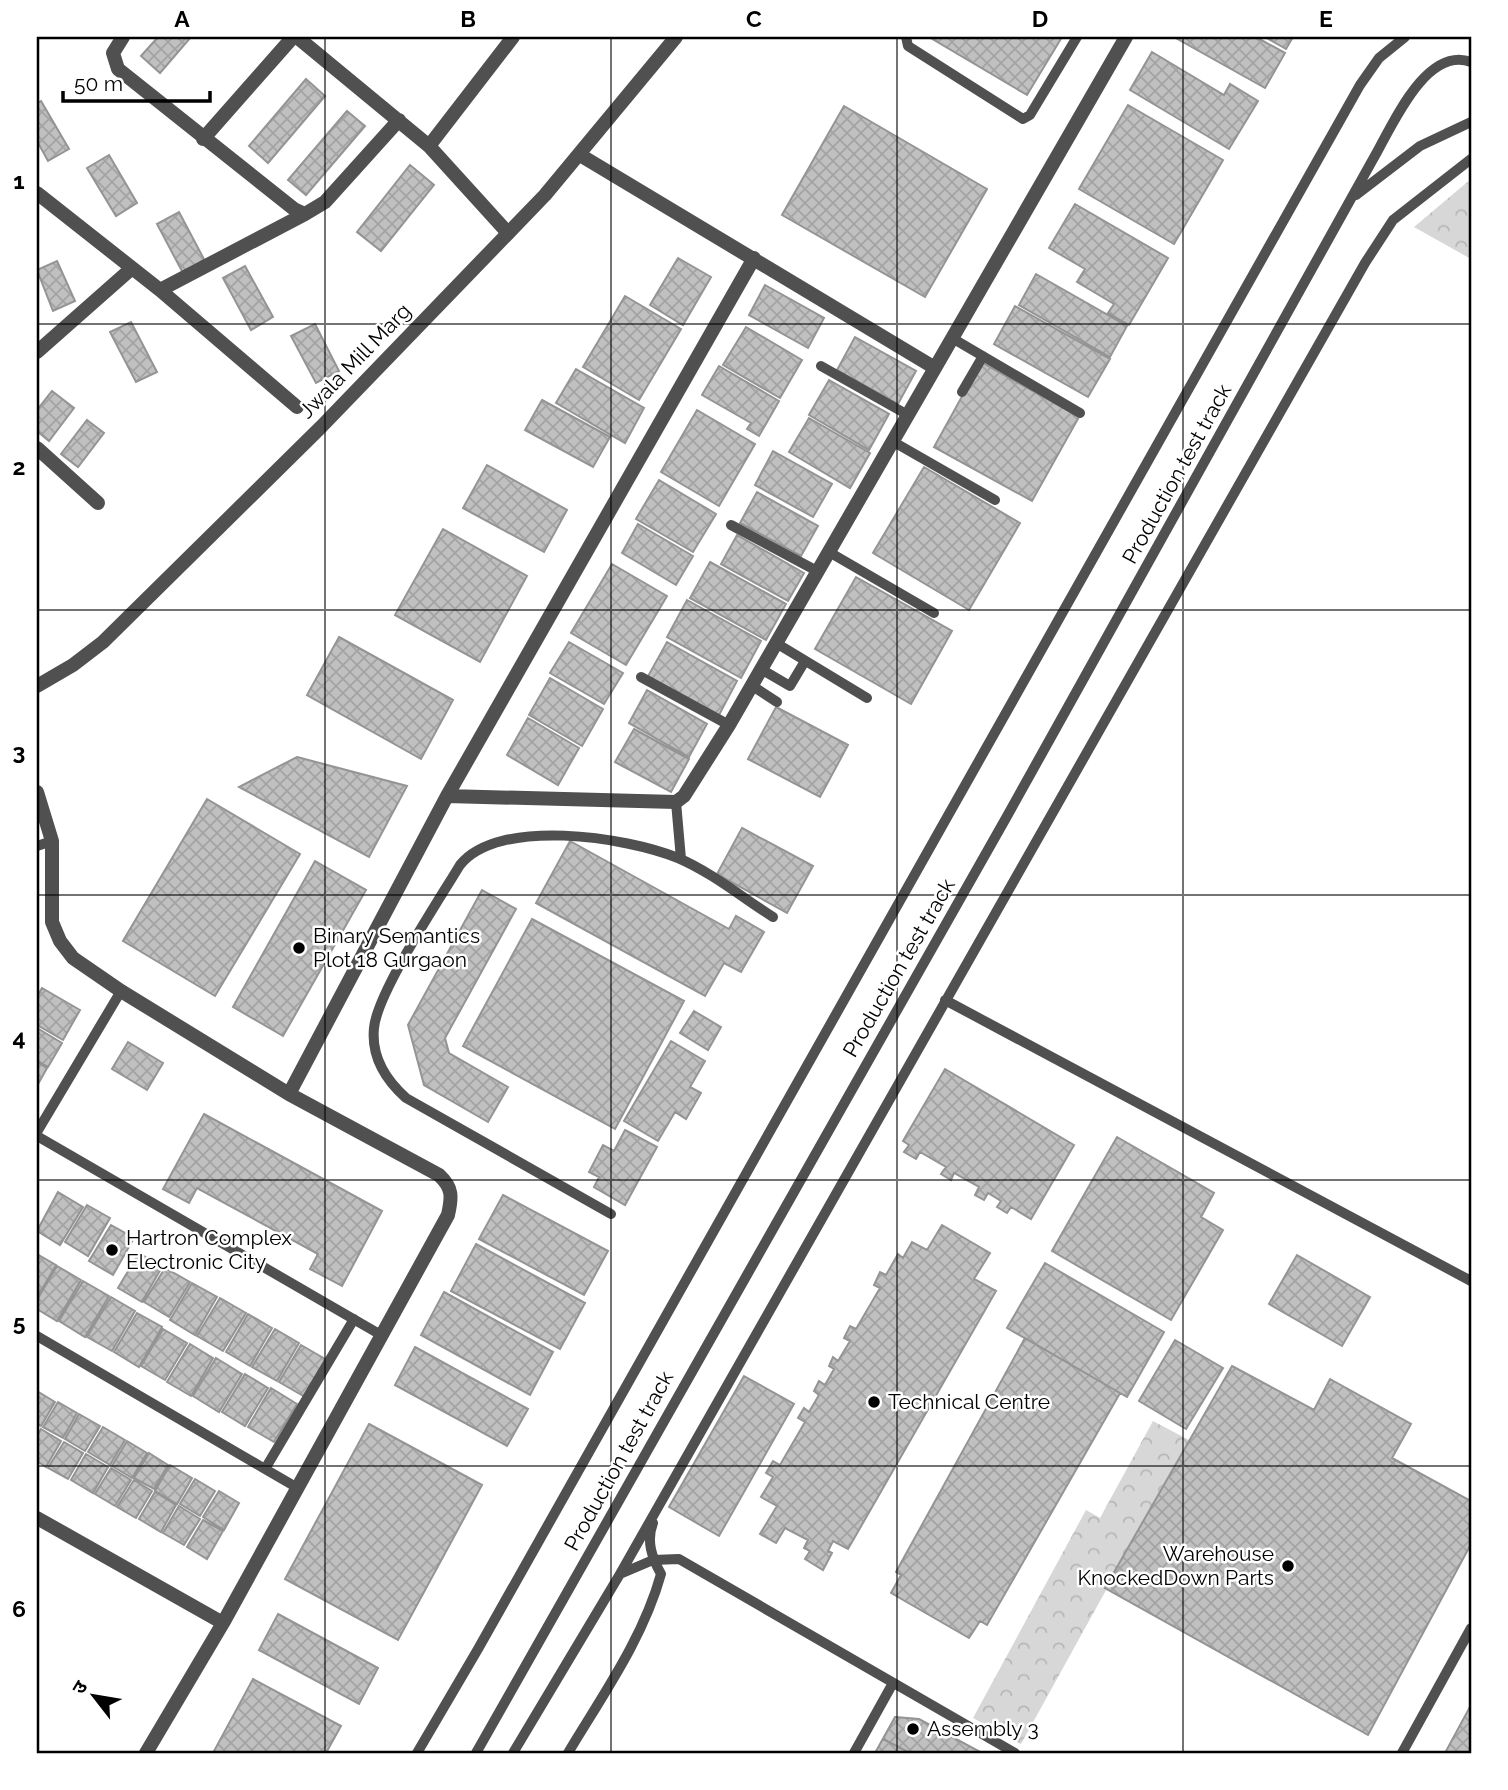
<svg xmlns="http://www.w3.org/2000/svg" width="1508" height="1790" font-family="Raleway,'Noto Sans Devanagari',sans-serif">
<defs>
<pattern id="forest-crowns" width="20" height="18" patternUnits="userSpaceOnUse" patternTransform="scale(1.75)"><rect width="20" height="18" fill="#d7d7d7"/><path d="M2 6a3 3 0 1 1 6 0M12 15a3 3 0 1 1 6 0" fill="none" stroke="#b7b7b7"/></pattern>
<pattern id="building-cross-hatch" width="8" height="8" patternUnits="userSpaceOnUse" patternTransform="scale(1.75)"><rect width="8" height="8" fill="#c0c0c0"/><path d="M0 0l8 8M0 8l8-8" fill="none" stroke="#a3a3a3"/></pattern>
</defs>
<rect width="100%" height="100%" fill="#fff"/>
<path fill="url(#forest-crowns)" d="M 1471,179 L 1471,259 L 1414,227 Z
M 1153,1421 L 1189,1440 L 1021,1744 L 973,1718 L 1086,1510 L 1100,1518 Z"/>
<path fill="url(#building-cross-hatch)" stroke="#949494" stroke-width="2" d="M 158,37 L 191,37 L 160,73 L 141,56 Z
M 929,37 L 1062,37 L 1027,95 Z
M 1174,37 L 1256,37 L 1285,53 L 1265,88 Z
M 1265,37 L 1293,37 L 1286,49 Z
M 1152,52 L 1224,95 L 1230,84 L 1258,101 L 1229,149 L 1130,90 Z
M 306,79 L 325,96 L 268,163 L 249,146 Z
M 41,101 L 69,149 L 48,161 L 37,141 L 37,103 Z
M 1128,105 L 1223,160 L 1174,244 L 1079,189 Z
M 844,106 L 987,189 L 925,297 L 782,215 Z
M 347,111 L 365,126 L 306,195 L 288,180 Z
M 109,155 L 137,203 L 116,216 L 87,168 Z
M 410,165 L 434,185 L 381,251 L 357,232 Z
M 1075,204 L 1168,258 L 1129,325 L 1108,313 L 1114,304 L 1077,282 L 1085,269 L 1049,248 Z
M 179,212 L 206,263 L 184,275 L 157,224 Z
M 678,258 L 711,277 L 683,325 L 650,305 Z
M 57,261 L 75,301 L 53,311 L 37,270 Z
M 245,266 L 273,317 L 251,330 L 223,278 Z
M 1036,274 L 1127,326 L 1110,357 L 1019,305 Z
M 765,285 L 824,318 L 808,348 L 749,315 Z
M 625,296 L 681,329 L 639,400 L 583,367 Z
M 1015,306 L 1110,359 L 1088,397 L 994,344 Z
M 131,322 L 157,372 L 136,382 L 110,332 Z
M 315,324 L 339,371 L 316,383 L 291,336 Z
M 746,327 L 802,360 L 780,398 L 723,365 Z
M 855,337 L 916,371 L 898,404 L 837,370 Z
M 981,362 L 1079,417 L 1032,501 L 934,447 Z
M 719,366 L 779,401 L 759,436 L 747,429 L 751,423 L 702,395 Z
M 576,369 L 644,408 L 625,443 L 556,403 Z
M 829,380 L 889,414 L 869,450 L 809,415 Z
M 52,391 L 74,408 L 49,441 L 37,431 L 37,410 Z
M 542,400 L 610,437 L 593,467 L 525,430 Z
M 697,410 L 755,444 L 719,506 L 661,472 Z
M 809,418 L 870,453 L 850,488 L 789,452 Z
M 87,420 L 104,433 L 78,467 L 61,454 Z
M 773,451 L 832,484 L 813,517 L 755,485 Z
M 487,465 L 567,510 L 544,552 L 463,508 Z
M 924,467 L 1020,523 L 969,610 L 873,553 Z
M 659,480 L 716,514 L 693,552 L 636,519 Z
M 757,492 L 818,526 L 801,556 L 740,523 Z
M 638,524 L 693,556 L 676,585 L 622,553 Z
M 443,529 L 527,576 L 480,662 L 395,615 Z
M 737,535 L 804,573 L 788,601 L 721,564 Z
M 710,562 L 786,604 L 766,640 L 690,598 Z
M 612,564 L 667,596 L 626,665 L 571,633 Z
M 856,577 L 952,631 L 911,704 L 815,649 Z
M 687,600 L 761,641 L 741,678 L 667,637 Z
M 339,637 L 453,700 L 421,759 L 307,695 Z
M 569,642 L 623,673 L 604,704 L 550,673 Z
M 667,642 L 737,681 L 718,717 L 647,678 Z
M 550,678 L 603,709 L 582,746 L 529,715 Z
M 647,690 L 707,724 L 689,757 L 629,723 Z
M 776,707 L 848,745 L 820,797 L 748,759 Z
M 528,718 L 579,748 L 558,785 L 507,755 Z
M 634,729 L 689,759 L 671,792 L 615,762 Z
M 297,757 L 407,786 L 369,857 L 239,787 Z
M 207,799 L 300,854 L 215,996 L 123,941 Z
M 742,828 L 813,866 L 787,913 L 717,874 Z
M 570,841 L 729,929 L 736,916 L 764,932 L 741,972 L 724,963 L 705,996 L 536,903 Z
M 315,861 L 366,890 L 283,1036 L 233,1007 Z
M 482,890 L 516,909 L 445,1038 L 449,1053 L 508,1087 L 488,1122 L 424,1085 L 408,1025 Z
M 532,919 L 684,1001 L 615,1129 L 463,1046 Z
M 42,988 L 80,1010 L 63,1040 L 37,1025 L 37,997 Z
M 694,1011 L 721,1027 L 708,1050 L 680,1033 Z
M 37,1028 L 62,1043 L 48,1067 L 37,1061 Z
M 671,1041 L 705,1061 L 690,1087 L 701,1093 L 686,1119 L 675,1112 L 658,1141 L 624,1121 Z
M 128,1042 L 163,1063 L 147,1090 L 112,1069 Z
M 37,1062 L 47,1068 L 37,1086 Z
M 945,1069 L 1074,1145 L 1031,1219 L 1011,1207 L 1007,1213 L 997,1207 L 1001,1201 L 988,1193 L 984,1200 L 975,1195 L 979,1187 L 954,1173 L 951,1180 L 941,1174 L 946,1167 L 920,1152 L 916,1159 L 904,1152 L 909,1145 L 903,1141 Z
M 204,1114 L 382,1211 L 342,1286 L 310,1269 L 318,1254 L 197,1188 L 189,1203 L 163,1189 Z
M 625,1130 L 657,1147 L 625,1205 L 594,1187 L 599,1177 L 589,1172 L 603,1145 L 614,1151 Z
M 1117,1137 L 1214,1193 L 1201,1217 L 1223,1230 L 1171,1320 L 1052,1251 Z
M 58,1192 L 83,1207 L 60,1245 L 37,1231 Z
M 503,1195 L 608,1251 L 584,1295 L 479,1239 Z
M 87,1205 L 110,1218 L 88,1256 L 65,1242 Z
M 111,1225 L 134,1238 L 113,1275 L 89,1261 Z
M 942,1225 L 990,1253 L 974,1279 L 996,1291 L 848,1549 L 833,1541 L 828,1551 L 832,1553 L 823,1570 L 805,1559 L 810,1551 L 804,1548 L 808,1540 L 785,1528 L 776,1543 L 760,1534 L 777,1506 L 761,1497 L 773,1477 L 766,1473 L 773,1461 L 780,1465 L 805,1422 L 798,1418 L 804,1408 L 809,1412 L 819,1395 L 814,1391 L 819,1381 L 825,1385 L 834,1369 L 829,1366 L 833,1357 L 838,1361 L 850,1341 L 844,1338 L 850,1326 L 856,1329 L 880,1288 L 874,1285 L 880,1272 L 886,1275 L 898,1254 L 903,1258 L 912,1242 L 927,1250 Z
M 476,1244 L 585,1303 L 560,1349 L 451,1291 Z
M 139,1253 L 162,1267 L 142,1302 L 118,1288 Z
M 37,1254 L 56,1265 L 37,1298 Z
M 1297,1255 L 1370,1297 L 1342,1346 L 1269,1304 Z
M 1045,1263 L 1164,1332 L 1127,1397 L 1007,1328 Z
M 57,1266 L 81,1280 L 57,1321 L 37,1309 L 37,1300 Z
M 165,1268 L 190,1282 L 169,1317 L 144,1302 Z
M 83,1281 L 109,1296 L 85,1337 L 59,1321 Z
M 192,1283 L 217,1297 L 195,1335 L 170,1320 Z
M 444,1292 L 553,1352 L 530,1395 L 421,1335 Z
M 111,1297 L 135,1311 L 112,1351 L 87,1337 Z
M 220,1298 L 246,1313 L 223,1351 L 197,1336 Z
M 137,1313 L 162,1327 L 139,1367 L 114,1352 Z
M 248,1314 L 272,1328 L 250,1366 L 226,1352 Z
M 163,1329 L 187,1343 L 165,1380 L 141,1366 Z
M 275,1329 L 299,1343 L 277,1381 L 252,1367 Z
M 1025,1338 L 1120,1393 L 987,1625 L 980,1621 L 969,1638 L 891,1593 L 901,1575 L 896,1572 Z
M 1175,1340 L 1223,1368 L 1186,1429 L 1139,1401 Z
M 190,1344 L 213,1358 L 191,1396 L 167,1382 Z
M 301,1345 L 327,1360 L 305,1397 L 279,1382 Z
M 415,1347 L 528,1409 L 507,1446 L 395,1385 Z
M 216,1358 L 242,1374 L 219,1412 L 193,1396 Z
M 1232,1366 L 1314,1410 L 1330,1379 L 1411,1424 L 1392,1458 L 1471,1501 L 1471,1544 L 1368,1735 L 1105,1588 Z
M 245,1374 L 268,1388 L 245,1426 L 222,1412 Z
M 744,1376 L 794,1404 L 719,1536 L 669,1507 Z
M 271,1388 L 297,1404 L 274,1442 L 248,1427 Z
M 37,1391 L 55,1402 L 41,1426 L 37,1424 Z
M 58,1402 L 77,1413 L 63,1438 L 43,1427 Z
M 79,1414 L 100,1426 L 85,1451 L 65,1439 Z
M 369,1424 L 482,1485 L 398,1640 L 285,1579 Z
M 103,1427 L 125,1440 L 110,1465 L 88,1452 Z
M 41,1429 L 61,1441 L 46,1467 L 37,1461 L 37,1436 Z
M 127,1441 L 147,1453 L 132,1478 L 112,1466 Z
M 64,1442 L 83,1453 L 68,1479 L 48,1468 Z
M 149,1453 L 168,1465 L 154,1489 L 134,1478 Z
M 86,1454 L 108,1467 L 93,1493 L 71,1480 Z
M 170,1465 L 192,1478 L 177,1504 L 155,1491 Z
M 111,1468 L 131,1480 L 115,1506 L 95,1494 Z
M 195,1479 L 215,1491 L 200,1516 L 180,1504 Z
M 134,1480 L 152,1491 L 136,1518 L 117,1507 Z
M 219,1491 L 239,1503 L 224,1530 L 203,1517 Z
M 155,1492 L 176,1505 L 161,1532 L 139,1519 Z
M 179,1506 L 200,1519 L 184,1545 L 163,1533 Z
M 203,1520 L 223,1531 L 207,1559 L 187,1547 Z
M 278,1614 L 378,1668 L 359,1704 L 259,1650 Z
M 253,1679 L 341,1726 L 326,1753 L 213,1753 Z
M 1471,1705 L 1471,1753 L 1445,1753 Z
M 895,1717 L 919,1719 L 982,1753 L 875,1753 Z
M 895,1717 L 919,1719 L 982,1753 L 910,1753 L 883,1739 Z"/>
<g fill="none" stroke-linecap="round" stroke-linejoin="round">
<path stroke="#505050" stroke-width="10" d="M 906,37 L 908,46 L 1023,119 L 1030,115 L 1077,37
M 1356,195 L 1420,146 L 1471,122
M 952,338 L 1080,413
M 821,366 L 908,415
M 962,392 L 983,356
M 892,441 L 995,500
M 731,525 L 817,571
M 829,552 L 934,613
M 776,643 L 867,698
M 761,669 L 790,686 L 805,661
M 641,677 L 729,725
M 751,685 L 777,702
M 676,802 L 681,859
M 37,846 L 52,841
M 945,1000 L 1471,1281
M 37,1132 L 121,991
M 37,1136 L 381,1335
M 611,1214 L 406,1098 C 386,1080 371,1057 374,1028 C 377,993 439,900 460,865 C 499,817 626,837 678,858 C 711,872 743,898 773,917
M 37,1336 L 265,1469 L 354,1319
M 265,1469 L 296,1487
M 620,1574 L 653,1560 L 679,1559 L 1015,1753
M 417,1753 L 478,1649 L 1360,85 L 1379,58 L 1405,37
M 476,1753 L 1006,818 L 1372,161 C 1391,129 1425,45 1471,62
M 513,1753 L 620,1574 L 1365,263 L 1393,220 L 1471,159
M 568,1753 C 602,1696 643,1639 661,1574 C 652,1558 646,1541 653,1523
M 854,1753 L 893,1683
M 1402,1753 L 1471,1628"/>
<path stroke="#505050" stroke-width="14" d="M 123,37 L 113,53 L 118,69 L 294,209 L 305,214 L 325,202 L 399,120
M 297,37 L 429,146 L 508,233
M 203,139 L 293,37
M 429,146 L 513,37
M 580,155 L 935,368
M 37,193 L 160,290 L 297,407
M 160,290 L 305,214
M 37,352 L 131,269
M 37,448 L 98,503
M 37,792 L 52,841 L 52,922 L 60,941 L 73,958 L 121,991 L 289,1094 L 439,1175 C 453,1188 452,1197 448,1215 L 223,1623 L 146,1753
M 447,796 L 676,802 L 684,796 L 729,725 L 1126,37
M 289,1094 L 447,796 L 754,258
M 37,1518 L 223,1623"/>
<path stroke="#505050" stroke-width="14" d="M 37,686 L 73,665 L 103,642 L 321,427 L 545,195 L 676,37"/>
</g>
<path fill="none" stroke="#000" stroke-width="2" stroke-opacity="0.55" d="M 325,37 L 325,1753M 611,37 L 611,1753M 897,37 L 897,1753M 1183,37 L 1183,1753M 37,324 L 1471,324M 37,610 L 1471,610M 37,895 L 1471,895M 37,1180 L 1471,1180M 37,1466 L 1471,1466"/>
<g fill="#000" stroke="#fff" stroke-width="2.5">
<circle cx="299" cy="948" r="7"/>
<circle cx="112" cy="1250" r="7"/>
<circle cx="874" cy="1402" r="7"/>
<circle cx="1288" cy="1566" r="7"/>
<circle cx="913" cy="1729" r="7"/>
</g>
<g text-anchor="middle" stroke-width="5" stroke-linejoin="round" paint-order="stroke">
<g font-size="21" fill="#000" stroke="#fff">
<text transform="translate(355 361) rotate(-46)" y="7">Jwala Mill Marg</text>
<text transform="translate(1177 474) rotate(-61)" y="7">Production test track</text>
<text transform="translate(899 968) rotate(-60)" y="7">Production test track</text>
<text transform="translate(619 1461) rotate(-61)" y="7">Production test track</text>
</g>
<g font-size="21" fill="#000" stroke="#fff" text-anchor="start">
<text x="313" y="943">Binary Semantics<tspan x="313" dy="24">Plot 18 Gurgaon</tspan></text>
<text x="126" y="1245">Hartron Complex<tspan x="126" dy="24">Electronic City</tspan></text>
<text x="888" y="1409">Technical Centre</text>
<text x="1274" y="1561" text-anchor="end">Warehouse<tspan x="1274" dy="24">KnockedDown Parts</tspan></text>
<text x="927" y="1736">Assembly 3</text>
</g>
</g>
<rect width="1508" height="1790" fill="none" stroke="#ffffff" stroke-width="77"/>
<g transform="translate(94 1696) rotate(301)" stroke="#ffffff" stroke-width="5" paint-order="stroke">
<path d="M0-5L12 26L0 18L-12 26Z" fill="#000000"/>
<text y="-10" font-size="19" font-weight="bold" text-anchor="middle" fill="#000000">उ</text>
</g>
<path d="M63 91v10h147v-10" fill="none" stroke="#000000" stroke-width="3.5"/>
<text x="74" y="91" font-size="21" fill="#000000" stroke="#ffffff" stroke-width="5" paint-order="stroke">50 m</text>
<rect x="38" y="38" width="1432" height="1714" fill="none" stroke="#000" stroke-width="2.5"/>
<g font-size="23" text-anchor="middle" font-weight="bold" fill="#000">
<text x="182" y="27">A</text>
<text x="468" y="27">B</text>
<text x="754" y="27">C</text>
<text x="1040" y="27">D</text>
<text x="1326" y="27">E</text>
<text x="19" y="189">1</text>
<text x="19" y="475">2</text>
<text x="19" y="760">3</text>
<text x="19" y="1046">4</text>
<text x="19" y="1331">5</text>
<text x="19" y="1617">6</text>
</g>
</svg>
